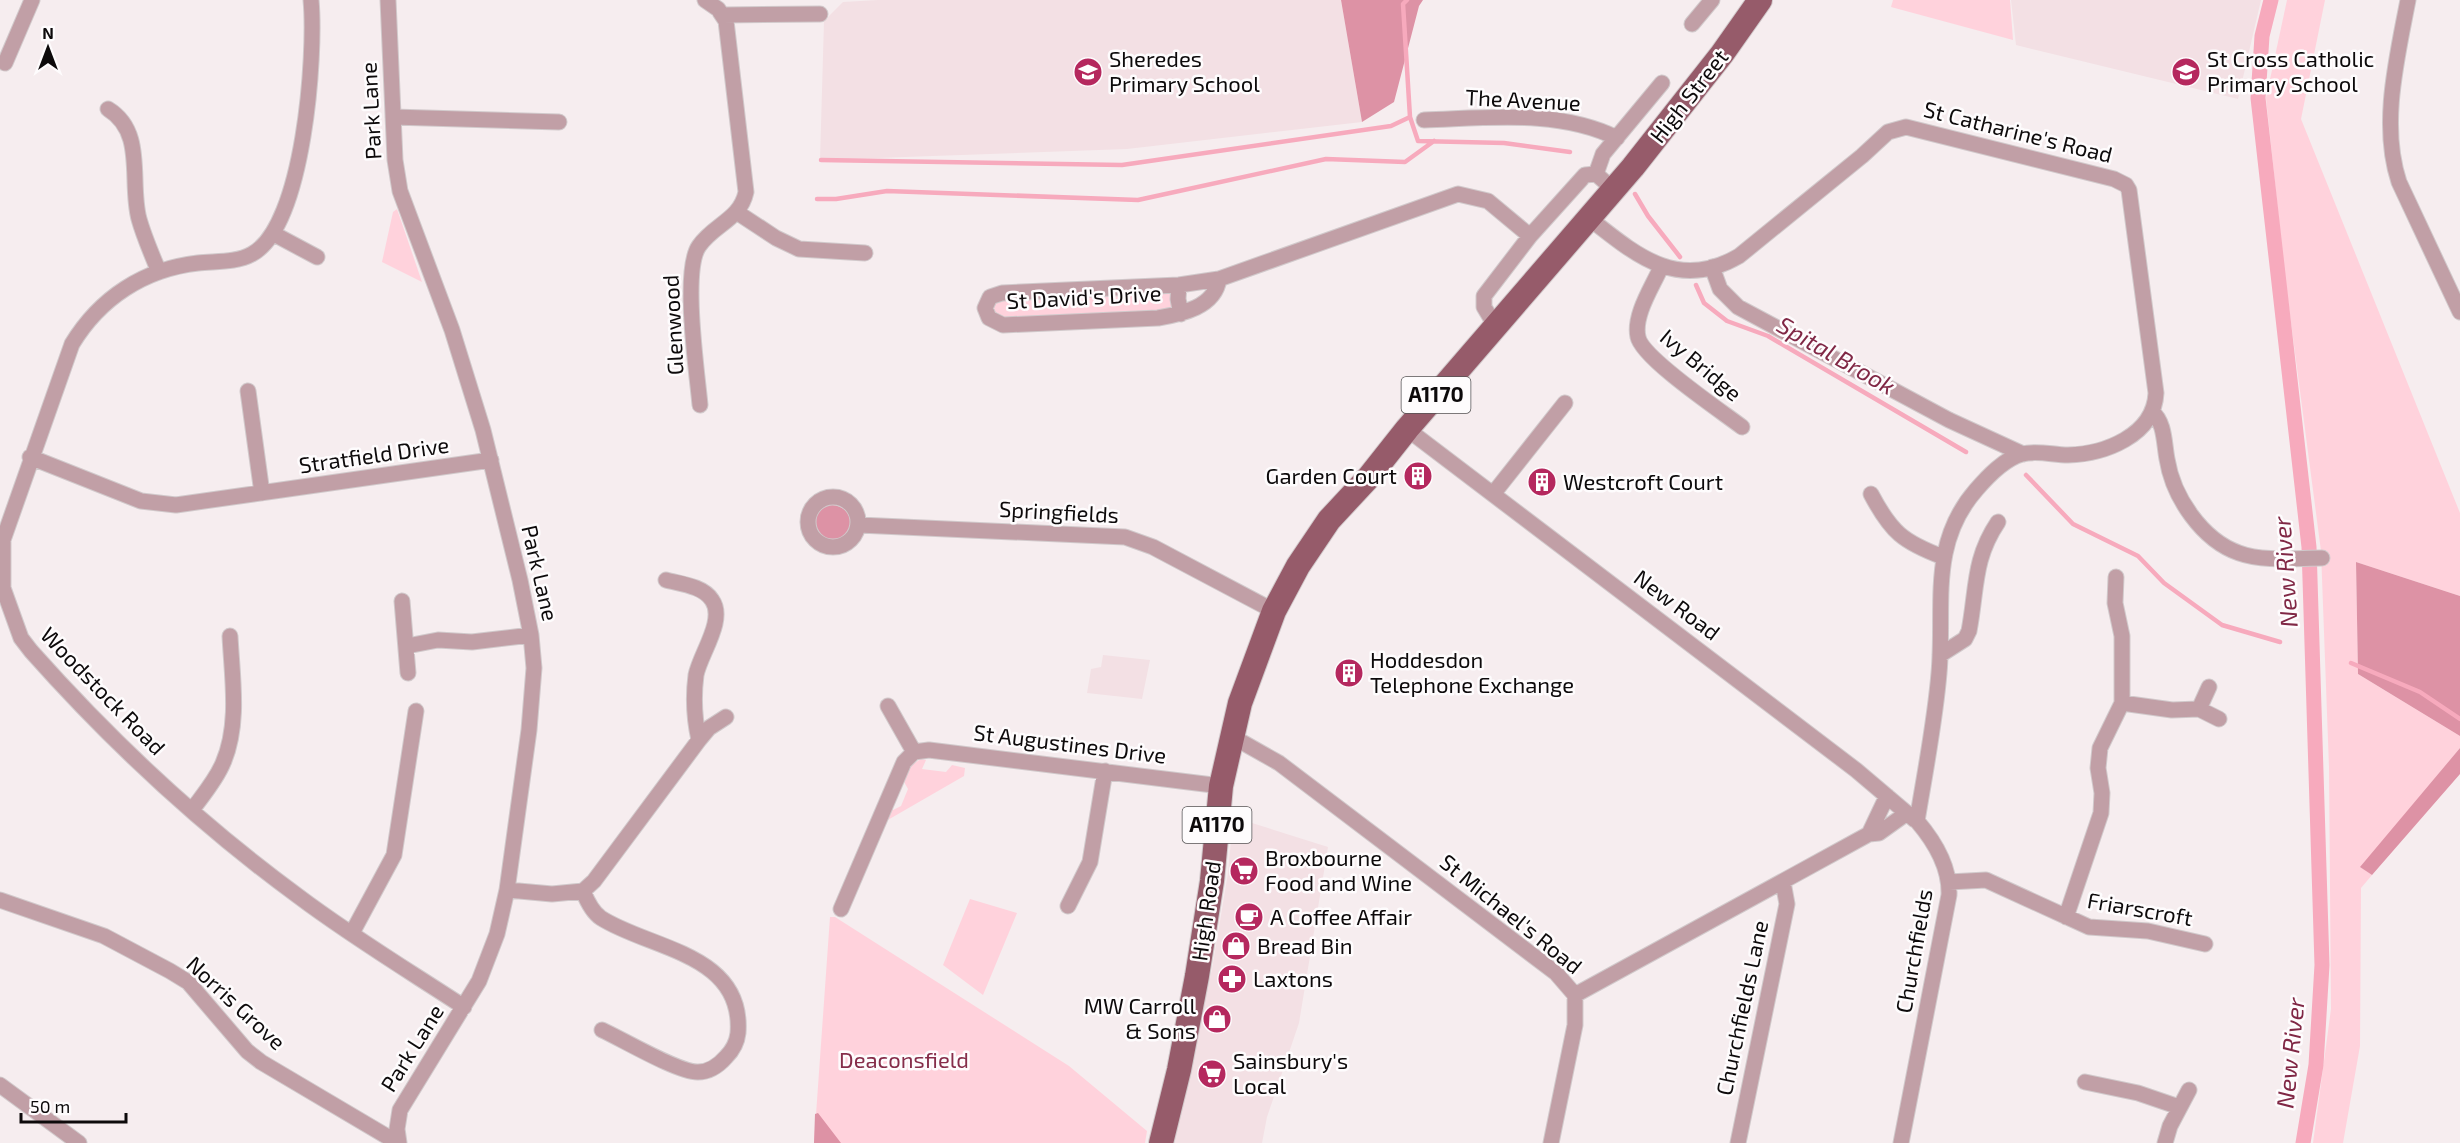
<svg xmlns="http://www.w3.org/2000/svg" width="2460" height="1143" font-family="'Exo 2',sans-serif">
<rect width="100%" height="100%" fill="#f6edef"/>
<path fill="#f3e0e4" d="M 878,0 L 1341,0 L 1362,122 L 1127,149 L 820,160 L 824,21 L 843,2 Z
M 2011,0 L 2261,0 L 2238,99 L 2016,45 Z
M 1103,655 L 1150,660 L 1142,699 L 1087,693 L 1091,669 L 1101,667 Z
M 1233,817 L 1328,847 L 1299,1023 L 1267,1117 L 1262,1143 L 1173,1143 L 1212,969 L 1228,873 Z"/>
<path fill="#ffd2dc" d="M 1893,0 L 2010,0 L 2013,40 L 1891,7 Z
M 2287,0 L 2325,0 L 2301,119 L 2460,513 L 2460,596 L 2356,562 L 2358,674 L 2460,736 L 2460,748 L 2361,867 L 2372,875 L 2361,888 L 2360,1046 L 2343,1143 L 2313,1143 L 2331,1009 L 2329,767 L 2321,551 L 2285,277 L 2266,98 Z
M 397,209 L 422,282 L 382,262 L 393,212 Z
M 1169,291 L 1172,294 L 1172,311 L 998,318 L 992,309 L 997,300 Z
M 921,759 L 926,760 L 922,769 L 946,772 L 952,765 L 965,768 L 964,776 L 886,821 L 891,806 L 893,810 L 901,806 L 908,789 L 903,780 L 908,767 Z
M 970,899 L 1017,913 L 983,995 L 943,965 Z
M 830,917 L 835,917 L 1069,1066 L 1147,1131 L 1145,1143 L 814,1143 Z"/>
<path fill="#dd92a5" d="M 1341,0 L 1423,0 L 1419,6 L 1394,102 L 1362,122 Z
M813 524a19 19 0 1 1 38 0a19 19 0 1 1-38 0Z
M 2356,562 L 2460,596 L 2460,736 L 2358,674 Z
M 2460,748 L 2460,774 L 2372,875 L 2360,867 Z
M 818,1113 L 841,1143 L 814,1143 L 815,1114 Z"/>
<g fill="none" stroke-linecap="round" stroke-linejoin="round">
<path stroke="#f7aabd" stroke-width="4.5" d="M 1407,0 L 1403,4 L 1410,117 L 1418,141 L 1504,143 L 1570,152
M 821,160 L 1122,165 L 1391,126 L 1410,117
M 1635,194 L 1648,216 L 1680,257
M 817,199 L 836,199 L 887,191 L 1138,200 L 1326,159 L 1405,162 L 1434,141
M 1696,285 L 1704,303 L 1727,321 L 1768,336 L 1966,452
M 2026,475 L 2073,524 L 2138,556 L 2164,583 L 2222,625 L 2280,642
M 2351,663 L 2420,692 L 2460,719"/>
<path stroke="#f7aabd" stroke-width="15" d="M 2271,0 L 2262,36 L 2258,98 L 2309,547 L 2322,965 L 2316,1065 L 2303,1143"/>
<g stroke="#d1c9cb" stroke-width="17">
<path id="street" d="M 311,0 C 316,55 304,226 252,254 C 236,263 215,261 198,263 C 144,269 100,298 72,344 L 3,540 L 3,588 L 21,638 L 31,651 C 111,741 201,825 298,896 C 351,936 409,971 464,1007
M 388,0 L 395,160 L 400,191 L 452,330 L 483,430 L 520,580 L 531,635 L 534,668 L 529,730 L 507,890 L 497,934 L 479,981 L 400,1110 L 397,1129 L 399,1143
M 2408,0 C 2397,58 2380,125 2399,182 L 2460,312
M 723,15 L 820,14
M 1692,24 L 1712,0
M 5,63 L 32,0
M 108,109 C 146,132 129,182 139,219 C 144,237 152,255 159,272
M 393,117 L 559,122
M 1424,120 C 1488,118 1559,109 1617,138
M 1596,174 L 1603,154 L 1662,83
M 738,213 L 776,238 L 799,249 L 865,253
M 1589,218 C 1636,255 1678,292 1739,256 L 1862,156 L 1888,132 L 1906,127 L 2114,179 L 2126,185 L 2129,190 L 2156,393 C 2154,436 2104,454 2068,455 C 2053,455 2037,450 2022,454 C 2004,459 1988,476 1976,490 C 1928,545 1945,607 1939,673 C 1935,722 1925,772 1917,821 C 1935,842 1950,867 1949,895 L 1901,1143
M 274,234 L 317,257
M 1661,267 C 1653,286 1633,315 1638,337 C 1642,358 1721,411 1742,427
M 1712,267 L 1720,289 L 1738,307 L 1949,420 L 2023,454
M 1219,279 L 1179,285 L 1002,293 L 990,297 L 985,308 L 989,318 L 1003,325 L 1158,318 C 1182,314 1215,307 1219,279 L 1458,194 L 1488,201 L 1530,236
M 1179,285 L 1178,299 L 1181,314
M 1496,327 L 1484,307 L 1484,296 L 1530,236 L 1585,175 L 1596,174 L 1613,189
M 248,391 L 262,493
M 700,405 C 697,372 682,270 699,246 C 714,224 740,220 746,192 L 726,21 L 718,9 L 705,0
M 2152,412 C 2165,422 2164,444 2167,459 C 2173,497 2202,540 2239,553 C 2264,562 2296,558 2322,558
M 1407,429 L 1856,770 L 1915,820
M 30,457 L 141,501 L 176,505 L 491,460
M 1493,494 L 1565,403
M 1871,494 C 1891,532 1903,542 1943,557
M808 522a25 25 0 1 1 50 0a25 25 0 1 1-50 0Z
M 859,525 L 1125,537 L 1153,547 L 1274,611
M 666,580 C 681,584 703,586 712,600 C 726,620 700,654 696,675 C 693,698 694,718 699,740
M 402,601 L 408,673
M 407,646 L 438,640 L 472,642 L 531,635
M 1940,655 L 1965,639 L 1969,631 C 1977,589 1973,559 1998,522
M 2122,703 L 2172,710 L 2199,709 L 2219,719
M 888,706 L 914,752
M 2199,709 L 2209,687
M 1233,737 L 1279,763 L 1556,973 L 1575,995 L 1869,834 L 1879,833 L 1907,813
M 192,810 C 203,795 216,780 223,763 C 240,724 232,677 230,636
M 1869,834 L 1887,796
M 1949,882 L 1986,880 L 2089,927 L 2148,931 L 2205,944
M 507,890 L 552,894 L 583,891 C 587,901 592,912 601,918 C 649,949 744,953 738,1033 C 737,1042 732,1051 726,1057 C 719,1065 709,1072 698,1072 C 679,1073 622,1039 602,1030
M 583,891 L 594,881 L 699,740 L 709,728 L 726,717
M 0,900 L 104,936 L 170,971 L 188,982 L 247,1051 L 261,1062 L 398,1143
M 1068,906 L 1090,862 L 1105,771
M 841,909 L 904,762 L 914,752 L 929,750 L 1221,786
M 2066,917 L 2101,813 L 2102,793 L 2098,768 L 2100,748 L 2122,703 L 2122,636 L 2115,603 L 2116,577
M 352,933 L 394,855 L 416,711
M 2085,1082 L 2138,1093 L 2179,1107
M 0,1085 L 79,1143
M 1551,1143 L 1575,1025 L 1575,995
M 1738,1143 L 1787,904 L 1783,882
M 2165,1143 L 2170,1126 L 2189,1090"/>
</g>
<g stroke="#d1c9cb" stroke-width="26">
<path id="primary" d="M 1161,1143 L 1179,1070 L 1197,976 L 1212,881 L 1221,786 L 1240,703 L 1274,611 L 1298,566 L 1329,520 L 1369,477 L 1407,429 L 1633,167 L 1722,54 L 1760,0"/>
</g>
<use href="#street" stroke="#c19fa6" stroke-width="15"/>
<use href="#primary" stroke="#965b6a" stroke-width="24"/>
</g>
<defs>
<g id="school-disc" transform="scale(1.5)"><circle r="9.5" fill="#b5285e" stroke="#fefcfd"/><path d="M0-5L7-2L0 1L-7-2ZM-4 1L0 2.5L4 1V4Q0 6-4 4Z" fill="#fff"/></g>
<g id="building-disc" transform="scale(1.5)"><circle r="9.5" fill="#b5285e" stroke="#fefcfd"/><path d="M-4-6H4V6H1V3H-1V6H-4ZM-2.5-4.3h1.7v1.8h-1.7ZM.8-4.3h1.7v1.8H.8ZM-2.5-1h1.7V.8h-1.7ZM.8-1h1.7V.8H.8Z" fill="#fff"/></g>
<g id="supermarket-disc" transform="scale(1.5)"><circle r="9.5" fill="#b5285e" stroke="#fefcfd"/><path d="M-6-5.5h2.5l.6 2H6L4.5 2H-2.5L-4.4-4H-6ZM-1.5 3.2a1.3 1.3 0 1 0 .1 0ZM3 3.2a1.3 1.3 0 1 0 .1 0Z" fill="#fff"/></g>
<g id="cafe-disc" transform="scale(1.5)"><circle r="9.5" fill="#b5285e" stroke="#fefcfd"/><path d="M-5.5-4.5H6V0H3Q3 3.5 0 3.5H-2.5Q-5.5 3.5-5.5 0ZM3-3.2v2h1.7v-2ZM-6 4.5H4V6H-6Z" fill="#fff"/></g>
<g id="shop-disc" transform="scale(1.5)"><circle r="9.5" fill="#b5285e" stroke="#fefcfd"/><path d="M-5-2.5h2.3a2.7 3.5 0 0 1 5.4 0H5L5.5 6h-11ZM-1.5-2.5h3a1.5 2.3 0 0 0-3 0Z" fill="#fff"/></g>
<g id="pharmacy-disc" transform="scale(1.5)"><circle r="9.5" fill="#b5285e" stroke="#fefcfd"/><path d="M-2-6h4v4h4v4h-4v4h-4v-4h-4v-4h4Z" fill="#fff"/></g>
</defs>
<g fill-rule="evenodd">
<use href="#school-disc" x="1088" y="72"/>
<use href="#school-disc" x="2186" y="72"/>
<use href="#building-disc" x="1418" y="476"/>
<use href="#building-disc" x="1542" y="482"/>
<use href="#building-disc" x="1349" y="673"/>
<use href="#supermarket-disc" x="1244" y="871"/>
<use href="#cafe-disc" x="1249" y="917"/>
<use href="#shop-disc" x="1236" y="946"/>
<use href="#pharmacy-disc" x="1232" y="979"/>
<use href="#shop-disc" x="1217" y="1019"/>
<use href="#supermarket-disc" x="1212" y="1074"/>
</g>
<g text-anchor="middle" stroke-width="5" stroke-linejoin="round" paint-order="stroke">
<g fill="#fefcfd" stroke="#555354" stroke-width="1.5">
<rect x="1401.5" y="377" width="69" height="36" rx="4.5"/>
<rect x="1182.5" y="807" width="69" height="36" rx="4.5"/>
</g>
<g font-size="21" font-weight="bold" fill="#0d0a0b">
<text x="1436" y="402">A1170</text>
<text x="1217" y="832">A1170</text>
</g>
<g font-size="22" fill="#0d0a0b" stroke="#fefcfd" text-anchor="start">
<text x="1109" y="67">Sheredes<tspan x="1109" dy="25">Primary School</tspan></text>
<text x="2207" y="67">St Cross Catholic<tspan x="2207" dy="25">Primary School</tspan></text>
<text x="1397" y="484" text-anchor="end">Garden Court</text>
<text x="1563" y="490">Westcroft Court</text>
<text x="1370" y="668">Hoddesdon<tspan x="1370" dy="25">Telephone Exchange</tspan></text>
<text x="1265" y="866">Broxbourne<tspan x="1265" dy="25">Food and Wine</tspan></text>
<text x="1270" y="925">A Coffee Affair</text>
<text x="1257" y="954">Bread Bin</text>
<text x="1253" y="987">Laxtons</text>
<text x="1196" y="1014" text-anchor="end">MW Carroll<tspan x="1196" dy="25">&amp; Sons</tspan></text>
<text x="1233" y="1069">Sainsbury's<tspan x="1233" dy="25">Local</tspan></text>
</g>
<g font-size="22" fill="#0d0a0b" stroke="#fefcfd">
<text transform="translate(1689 96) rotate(-52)" y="8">High Street</text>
<text transform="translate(1523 100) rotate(3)" y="8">The Avenue</text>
<text transform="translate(371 111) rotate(-93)" y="8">Park Lane</text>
<text transform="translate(2018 132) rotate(14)" y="8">St Catharine's Road</text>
<text transform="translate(1084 297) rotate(-3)" y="8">St David's Drive</text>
<text transform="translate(673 325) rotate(-93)" y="8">Glenwood</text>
<text transform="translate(1701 365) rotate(40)" y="8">Ivy Bridge</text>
<text transform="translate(374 455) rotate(-8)" y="8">Stratfield Drive</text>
<text transform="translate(1059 512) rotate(3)" y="8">Springfields</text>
<text transform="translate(540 573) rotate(77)" y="8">Park Lane</text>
<text transform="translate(1677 605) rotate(37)" y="8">New Road</text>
<text transform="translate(103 691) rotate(46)" y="8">Woodstock Road</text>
<text transform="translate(1070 744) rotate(7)" y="8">St Augustines Drive</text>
<text transform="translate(2140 909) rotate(10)" y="8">Friarscroft</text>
<text transform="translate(1206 911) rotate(-82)" y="8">High Road</text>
<text transform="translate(1511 914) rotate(39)" y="8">St Michael's Road</text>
<text transform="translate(1914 951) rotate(-80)" y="8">Churchfields</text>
<text transform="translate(236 1003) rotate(43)" y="8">Norris Grove</text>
<text transform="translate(1742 1008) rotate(-78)" y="8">Churchfields Lane</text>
<text transform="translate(412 1048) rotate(-58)" y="8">Park Lane</text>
</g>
<g font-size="22" fill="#862d4a" stroke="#fefcfd">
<text x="904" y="1068">Deaconsfield</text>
</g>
<g font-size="24" font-style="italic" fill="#802745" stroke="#fefcfd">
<text transform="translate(1836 356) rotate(30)" y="8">Spital Brook</text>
<text transform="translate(2286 572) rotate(-94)" y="8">New River</text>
<text transform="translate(2291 1053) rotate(-84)" y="8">New River</text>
</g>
</g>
<g transform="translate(48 48)" stroke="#fefcfd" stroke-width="4.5" paint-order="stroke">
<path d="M0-4.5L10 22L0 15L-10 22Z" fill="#0d0a0b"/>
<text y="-9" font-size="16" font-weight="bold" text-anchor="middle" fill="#0d0a0b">N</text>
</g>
<path d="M21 1113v9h105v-9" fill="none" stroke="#0d0a0b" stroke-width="3"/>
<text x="30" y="1113" font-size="18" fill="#0d0a0b" stroke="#fefcfd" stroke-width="4.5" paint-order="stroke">50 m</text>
</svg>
